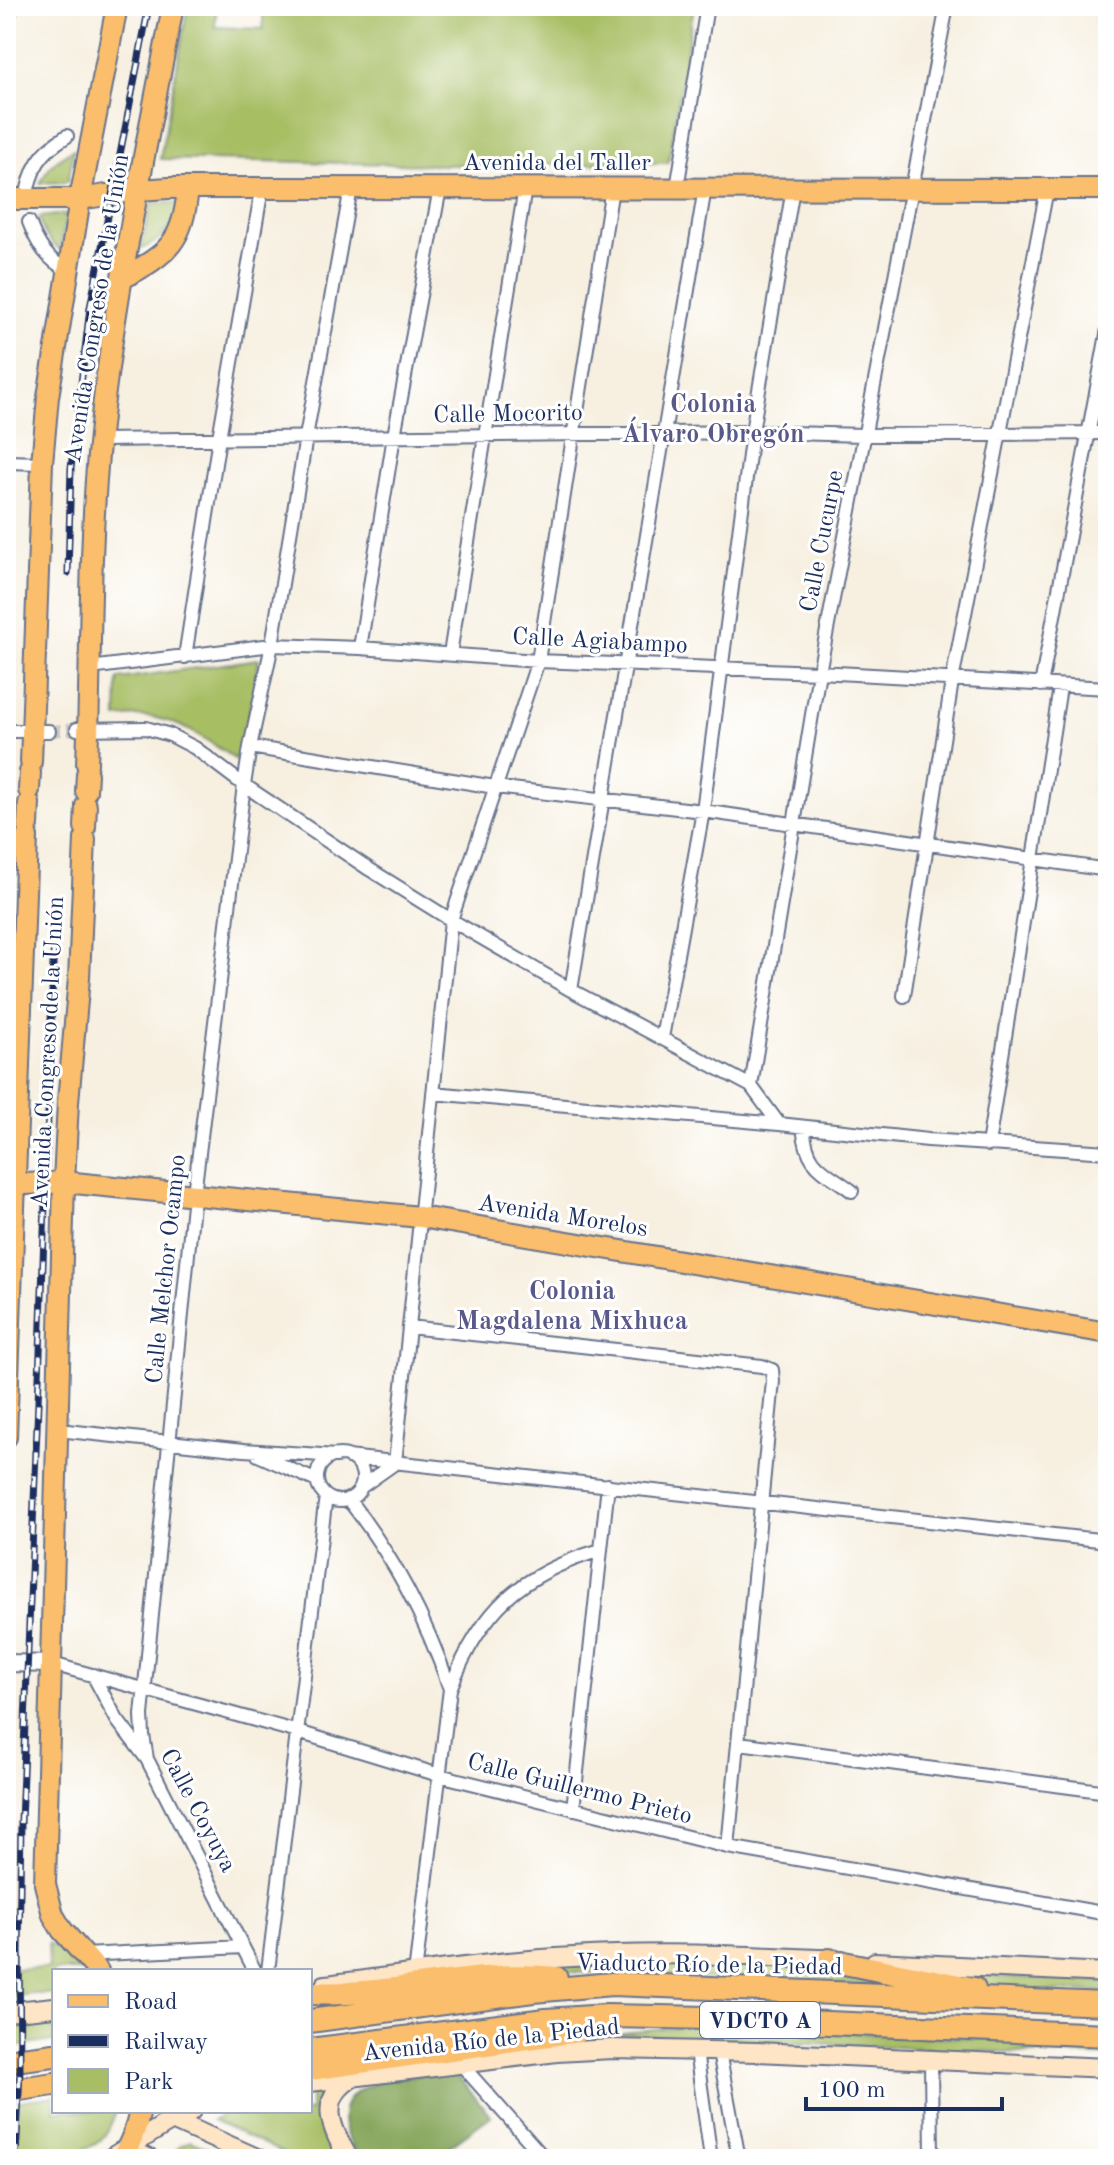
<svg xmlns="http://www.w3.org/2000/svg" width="1114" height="2165" font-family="'Old Standard TT',serif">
<rect width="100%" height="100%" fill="#fff"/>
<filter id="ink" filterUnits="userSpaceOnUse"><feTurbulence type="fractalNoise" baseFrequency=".0125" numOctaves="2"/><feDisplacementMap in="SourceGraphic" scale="16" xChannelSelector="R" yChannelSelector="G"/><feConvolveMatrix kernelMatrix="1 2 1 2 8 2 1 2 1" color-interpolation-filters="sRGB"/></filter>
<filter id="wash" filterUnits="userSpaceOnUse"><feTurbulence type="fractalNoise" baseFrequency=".006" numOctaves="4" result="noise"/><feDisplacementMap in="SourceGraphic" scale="32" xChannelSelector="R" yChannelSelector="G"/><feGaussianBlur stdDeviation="1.8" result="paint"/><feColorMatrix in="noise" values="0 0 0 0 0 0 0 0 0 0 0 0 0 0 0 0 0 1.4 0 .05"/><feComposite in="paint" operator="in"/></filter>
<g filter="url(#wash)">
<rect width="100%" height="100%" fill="#f7f0e1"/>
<path fill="#a7be64" stroke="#617661" stroke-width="2" d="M 188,6 L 217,6 L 215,27 L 263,29 L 263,6 L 694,6 L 668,163 L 442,165 L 160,159 Z
M 74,149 L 68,182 L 40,183 C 49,166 57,158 74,149 Z
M 151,203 L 181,203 C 174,223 162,242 141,249 Z
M 66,214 L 60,250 C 48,241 42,232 39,217 Z
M 259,659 L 240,763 C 212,743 178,718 142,716 C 134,716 125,717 117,718 L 118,679 Z
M 48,1944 L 66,1953 L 84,1971 L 54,1971 L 54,1994 L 34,1994 L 6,1997 L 6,1969 L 49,1968 Z
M 631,1961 L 798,1966 L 907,1987 L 525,1970 L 550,1962 Z
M 917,1972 L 1108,1982 L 1108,1991 L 1004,1992 Z
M 39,2015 L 54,2016 L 54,2041 L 6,2048 L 6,2020 Z
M 705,2026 L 1058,2042 L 1108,2046 L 1108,2057 L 614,2034 L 663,2028 Z
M 318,2093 L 324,2096 C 317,2121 325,2137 337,2159 L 296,2159 L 213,2120 L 231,2111 L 310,2111 L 310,2094 Z
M 54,2096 L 54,2111 L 116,2111 C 110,2127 103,2146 84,2148 L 83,2158 L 22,2159 L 6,2155 L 6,2103 Z
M 190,2141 L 231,2159 L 180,2159 L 173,2156 L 179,2146 Z"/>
<path fill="#85a55a" stroke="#506a5c" stroke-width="2" d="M 453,2071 L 491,2116 L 432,2159 L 360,2159 C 304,2078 399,2078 453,2071 Z"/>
</g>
<g filter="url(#ink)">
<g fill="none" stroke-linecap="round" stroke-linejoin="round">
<path stroke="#cbc9c7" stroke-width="12" stroke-dasharray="12 6" stroke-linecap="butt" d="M 49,731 L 77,729"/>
<g stroke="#68738c" stroke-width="16">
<path id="minor" d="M 6,32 L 11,6
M 677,188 L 707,6
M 26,199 C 31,168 40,152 67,136
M 29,222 C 37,244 47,260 69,271
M 100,440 L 752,432 L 863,435 L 1108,433
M 6,462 L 42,463
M 360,648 L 394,436 L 440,188
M 450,654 L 525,188
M 185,657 L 219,438 L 262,188
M 90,668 L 272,645 L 360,648 L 538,661 L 819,672 L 1108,688
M 1041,685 L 1108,329
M 77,729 L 146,728 L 170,735 L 195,748 L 244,785 L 369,869 L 451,920 L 571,990 L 751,1086 L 779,1124
M 6,731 L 49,731
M 250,747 L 495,787 L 703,811 L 1108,870
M 571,990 C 618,723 659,455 705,188
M 904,996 L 952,681 L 1047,189
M 662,1038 L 703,811 L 752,432 L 793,188
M 751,1086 L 819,672 L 947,6
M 433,1093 L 779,1124 L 928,1140 L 1108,1152
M 803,1127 C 807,1167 821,1168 852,1191
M 988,1145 L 1060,687
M 409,1327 L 762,1366 L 772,1370 L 773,1381 L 728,1847
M 58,1430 L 244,1450 L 337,1456
M 258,1455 L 317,1481
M317 1478a23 23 0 1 1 46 0a23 23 0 1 1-46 0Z
M 348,1457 L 1108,1541
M 395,1463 L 451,920 L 538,661 L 612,188
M 361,1487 L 395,1463
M 348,1499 C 395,1559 425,1617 450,1689
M 52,1664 L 298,1732 L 439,1775 L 728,1847 L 1108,1914
M 93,1675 L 117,1720 L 147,1759 L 255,1971
M 739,1743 L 1108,1792
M 147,1759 L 143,1735 L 142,1715 L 194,1194 L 244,785 L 250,747 L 272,645 L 306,437 L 351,188
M 573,1809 L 608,1485
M 84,1955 L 243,1947
M 268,1971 L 326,1496
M 415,1974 L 450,1689 C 481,1610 519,1574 601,1550
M 696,2051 L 711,2159
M 719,2052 L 739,2159
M 931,2060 L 932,2159
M 460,2063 L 545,2159"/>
</g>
<g stroke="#68738c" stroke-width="20">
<path id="tertiary" d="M 6,1663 L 52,1664"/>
</g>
<g stroke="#68738c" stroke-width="22">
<path id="secondary" d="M 875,1962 L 1108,1973
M 325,1985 C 407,1975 491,1961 573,1957 C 663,1951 752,1956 842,1960
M 6,2012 L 54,2007
M 310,2082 L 557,2052 L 612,2049 L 757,2052 L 1108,2068
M 172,2120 L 259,2159
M 128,2149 L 150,2159
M 109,2159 L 172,2120 L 191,2111
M 349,2159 C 332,2129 315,2098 355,2076"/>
</g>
<g stroke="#68738c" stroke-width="24">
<path id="primary" d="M 6,199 L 80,199 L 139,190 L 169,188 L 1108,189
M 123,278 C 169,253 183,242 188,188
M 31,762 L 42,463 L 48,397 L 80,199 L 117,6
M 87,764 C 91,661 89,557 98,455 C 112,304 145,155 173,6
M 29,790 L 30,772
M 86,791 L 87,774
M 28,825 L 29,803
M 85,827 L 86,806
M 85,839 L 79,978 L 68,1102 L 64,1182 L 45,1884 L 53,1915 L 62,1930 L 98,1971
M 6,1185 L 64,1182 L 420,1217 L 1108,1333
M 6,1437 L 27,837
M 121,2159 C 131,2144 136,2129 140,2111"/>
</g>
<g stroke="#68738c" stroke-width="26">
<path id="motorway" d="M 829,1960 L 974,1989
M 310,1993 C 392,1998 473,1969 556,1978
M 310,2021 L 533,1991 L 612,1984 L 1108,2004
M 310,2050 L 545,2020 L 607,2016 L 711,2018 L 1108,2035
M 6,2061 L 54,2055
M 310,2069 L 578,2031
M 6,2091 L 54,2084"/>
</g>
<use href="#minor" stroke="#fff" stroke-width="12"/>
<use href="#tertiary" stroke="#fff" stroke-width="16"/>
<use href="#secondary" stroke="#fde5c5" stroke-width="18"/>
<use href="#primary" stroke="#fabe6d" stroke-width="20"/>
<use href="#motorway" stroke="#fabe6d" stroke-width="22"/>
<g stroke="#1b2f5e" stroke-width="7">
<path id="rail" d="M 68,573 L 71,468 L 90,308 L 149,6
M 16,2159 L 20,2069 L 19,1950 L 21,1822 L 40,1353 L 54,934"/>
</g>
<use href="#rail" stroke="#fff" stroke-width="4" stroke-dasharray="12" stroke-linecap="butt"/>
</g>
</g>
<g text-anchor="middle" stroke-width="6" stroke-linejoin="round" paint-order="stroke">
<rect fill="#fff" stroke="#5f6d8e" stroke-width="2" x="700" y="2002" width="120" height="36" rx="6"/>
<g font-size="22" font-weight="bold" fill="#1b2f5e">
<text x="760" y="2028">VDCTO A</text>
</g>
<g font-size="24" fill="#1b2f5e" stroke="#fff">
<text x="557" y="170">Avenida del Taller</text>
<text transform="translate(96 308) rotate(-81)" y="8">Avenida Congreso de la Unión</text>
<text transform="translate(508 413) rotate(-1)" y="8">Calle Mocorito</text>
<text transform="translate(821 541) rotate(-79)" y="8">Calle Cucurpe</text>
<text transform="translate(600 640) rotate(3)" y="8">Calle Agiabampo</text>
<text transform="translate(47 1052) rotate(-87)" y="8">Avenida Congreso de la Unión</text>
<text transform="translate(563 1215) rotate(9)" y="8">Avenida Morelos</text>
<text transform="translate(165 1269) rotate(-84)" y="8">Calle Melchor Ocampo</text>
<text transform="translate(580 1788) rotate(14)" y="8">Calle Guillermo Prieto</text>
<text transform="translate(199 1810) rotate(62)" y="8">Calle Coyuya</text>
<text transform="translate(709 1964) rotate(1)" y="8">Viaducto Río de la Piedad</text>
<text transform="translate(491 2039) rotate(-6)" y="8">Avenida Río de la Piedad</text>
</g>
<g font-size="26" font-weight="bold" fill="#585889" stroke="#fff">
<text x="713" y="412">Colonia<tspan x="713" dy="30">Álvaro Obregón</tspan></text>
<text x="572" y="1299">Colonia<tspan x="572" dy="30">Magdalena Mixhuca</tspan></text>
</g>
</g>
<rect width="1114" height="2165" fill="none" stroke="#fff" stroke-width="32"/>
<rect x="52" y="1969" width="260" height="144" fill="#ffffff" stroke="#a4acbf" stroke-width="2"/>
<rect x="68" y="1995" width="40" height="12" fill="#fabe6d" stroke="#a4acbf" stroke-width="2"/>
<text x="124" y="2009" font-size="24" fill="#1b2f5e">Road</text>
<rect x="68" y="2035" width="40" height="12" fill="#1b2f5e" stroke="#a4acbf" stroke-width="2"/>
<text x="124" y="2049" font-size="24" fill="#1b2f5e">Railway</text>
<rect x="68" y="2069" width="40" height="24" fill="#a7be64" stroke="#a4acbf" stroke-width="2"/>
<text x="124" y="2089" font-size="24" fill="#1b2f5e">Park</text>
<path d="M806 2097v12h196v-12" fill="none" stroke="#1b2f5e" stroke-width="4"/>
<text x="818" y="2097" font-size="24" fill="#1b2f5e" stroke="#ffffff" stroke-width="6" paint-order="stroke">100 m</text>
</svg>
